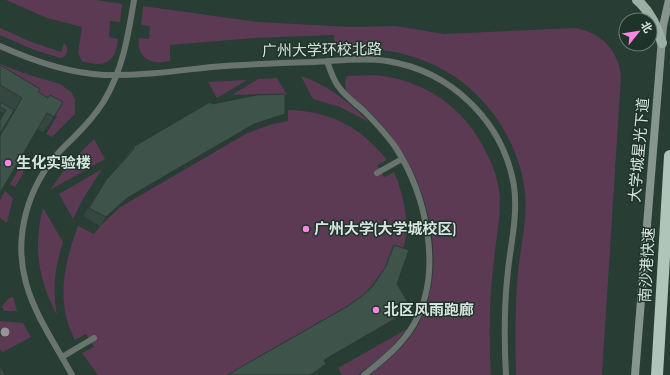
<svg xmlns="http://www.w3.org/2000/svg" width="670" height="375" font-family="'Sofia Sans Condensed','Noto Sans SC',sans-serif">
<rect width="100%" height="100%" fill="#283d34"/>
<path fill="#5c3a54" d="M 6,0 L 97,0 L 122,4 L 120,22 L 110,21 L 109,37 L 118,39 C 116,61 105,69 82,61 L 78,53 L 82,27 L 47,18 Z
M 143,6 L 258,22 L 352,27 L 396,26 L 444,34 L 574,28 C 600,31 619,51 621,76 L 602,375 L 516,375 C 515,340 515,307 518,272 C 521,243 529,214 524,185 C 514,125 469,72 410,56 C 394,51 378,49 362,49 C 353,49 344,51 335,50 L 334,35 L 253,38 L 170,45 L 170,61 C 153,65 136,59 139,38 L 149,39 L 150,26 L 141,25 Z
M 0,28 L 29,41 L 61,52 L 64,43 C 69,47 68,53 64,57 L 60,58 L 32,49 L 0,35 Z
M 0,64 L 26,74 L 60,84 L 71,92 L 75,99 L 75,114 L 52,137 L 46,134 L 57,116 L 0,82 Z
M 376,75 C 424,80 464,107 485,150 C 492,163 497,176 499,190 C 502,217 495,243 493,269 C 489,305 489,339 491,375 L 370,375 C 388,360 406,346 418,325 C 448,269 431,192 396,143 C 387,130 377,119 366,108 C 359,102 351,97 346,90 L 345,82 L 347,76 Z
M 301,76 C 328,85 349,102 369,122 L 340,107 L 313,99 Z
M 277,78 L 287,95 L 264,94 L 232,95 L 258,79 Z
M 247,80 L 217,98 L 208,82 Z
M 288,110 C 330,111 361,127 387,160 L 377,165 L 384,177 L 394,172 C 403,192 412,230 402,251 C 399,257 389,262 385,268 C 376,278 370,290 360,299 L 231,375 L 98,375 L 82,353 L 94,347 L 86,334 L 75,340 C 55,302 64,264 78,226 L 94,234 L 105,220 L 120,207 L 247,133 L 268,125 L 288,121 Z
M 94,139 L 105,159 L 50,190 L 67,166 Z
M 24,160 L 28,165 L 15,187 L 10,184 Z
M 102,169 L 84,197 L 73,219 L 59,194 Z
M 5,191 L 13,198 L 7,223 L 0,218 L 0,200 Z
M 43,208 L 63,242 C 55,267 52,289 57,315 C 38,280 33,246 43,208 Z
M 13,297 L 17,311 L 4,311 L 2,306 L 9,298 Z
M 0,321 L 23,323 L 31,337 L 3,352 L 0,349 L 0,336 L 7,337 L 10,332 L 7,327 L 0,329 Z
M 407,329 L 388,351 L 358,375 L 342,375 L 338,368 Z"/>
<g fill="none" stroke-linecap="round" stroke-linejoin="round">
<path stroke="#6a746f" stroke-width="6" d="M 0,46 C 33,61 68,73 104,75 C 141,76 176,71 212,67 C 246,64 279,63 313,62 C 337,61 363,57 387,61 C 451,71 503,121 514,186 C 518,214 511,243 508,270 C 504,305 504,340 506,375
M 327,61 C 330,70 333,79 338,86 C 345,96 355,103 364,111 C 375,122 385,133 394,145 C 426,193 444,271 414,324 C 402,345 383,360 364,375
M 377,173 L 402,159
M 62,357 L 94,338
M 72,375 C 56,345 35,316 26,283 C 13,236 28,186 60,151 C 76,135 92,120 104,101 C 123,69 128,36 134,0"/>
<path stroke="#86958e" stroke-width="8" d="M 635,375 L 663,26 L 669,0"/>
<path stroke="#9bafa5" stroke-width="10" d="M 637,0 C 650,11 657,26 662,43"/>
<path stroke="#aec6ba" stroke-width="12" d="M 657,375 L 670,156"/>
</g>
<circle fill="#9a929a" cx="5" cy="332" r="4.5"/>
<path fill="#354740" d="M 0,65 L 38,92 L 54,117 L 43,132 L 38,129 L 0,193 L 0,120 L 4,113 L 0,111 Z
M 212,104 L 278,122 L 247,133 L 120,207 L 100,226 L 83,216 L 106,180 L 127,156 L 127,155 L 133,147 Z
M 394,245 L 397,284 L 412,309 L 410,312 L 325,361 L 324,367 L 313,375 L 348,306 L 362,296 L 372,286 L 384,269 L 392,248 Z"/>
<path fill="#2b3a34" d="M 285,114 L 278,122 L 247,133 L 120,207 L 100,226 L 106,217 L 127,198 L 254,124 Z
M 412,309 L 410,312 L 322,363 L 324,360 Z
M 326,364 L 324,367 L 313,375 L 309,375 Z"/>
<path fill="#3e534a" stroke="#2b3a34" d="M 0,65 L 40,89 L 38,92 L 48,98 L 50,95 L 63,102 L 54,117 L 47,113 L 0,193 L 0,136 L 22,98 L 0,85 Z
M 285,94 L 285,114 L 254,124 L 127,198 L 106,217 L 89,208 L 106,180 L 134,149 L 133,147 L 210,102 L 212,104 L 256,95 Z
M 0,102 L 14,110 L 0,134 L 0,120 L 6,110 L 0,107 Z
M 394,245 L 409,250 L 397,284 L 412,309 L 324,360 L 326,364 L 315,372 L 309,375 L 227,375 L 348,306 L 362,296 L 373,286 L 386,266 Z
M 0,366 L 5,375 L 0,375 Z"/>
<g fill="#fc86e3" stroke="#1e332a" stroke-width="1.5">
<circle cx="8" cy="163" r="4"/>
<circle cx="306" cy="229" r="4"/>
<circle cx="376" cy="310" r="4"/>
</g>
<g text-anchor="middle" stroke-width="3" stroke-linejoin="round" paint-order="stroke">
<g font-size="15" fill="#d8e4de" stroke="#1e332a">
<text transform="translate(322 50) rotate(-1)" y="5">广州大学环校北路</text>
<text transform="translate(639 150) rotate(-85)" y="5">大学城星光下道</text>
<text transform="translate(647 265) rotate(-87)" y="5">南沙港快速</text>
</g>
<g font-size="15" font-weight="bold" fill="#d8e4de" stroke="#1e332a" text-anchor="start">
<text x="16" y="168">生化实验楼</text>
<text x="314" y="234">广州大学(大学城校区)</text>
<text x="384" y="315">北区风雨跑廊</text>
</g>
</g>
<g transform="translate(638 32) rotate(60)"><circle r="19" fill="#1e332a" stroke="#687a72"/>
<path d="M0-3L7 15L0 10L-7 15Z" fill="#fc86e3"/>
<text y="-6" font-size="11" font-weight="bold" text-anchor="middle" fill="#d8e4de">北</text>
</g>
</svg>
